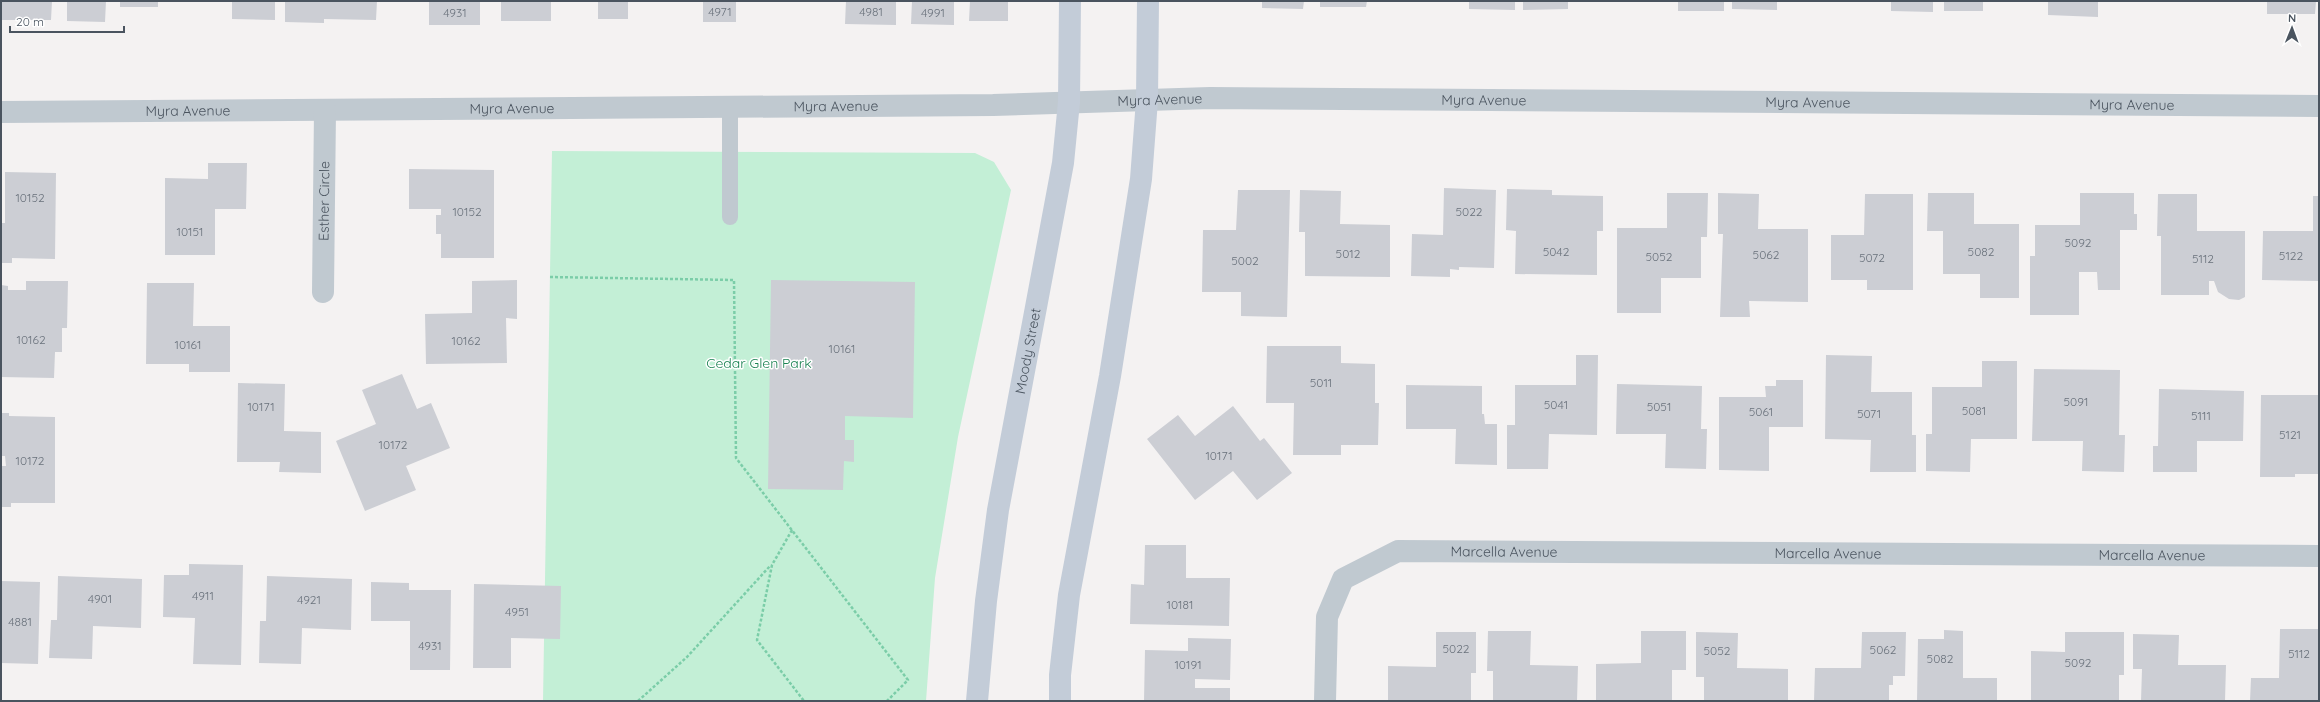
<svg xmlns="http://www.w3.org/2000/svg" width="2320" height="702" font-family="Quicksand,sans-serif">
<rect width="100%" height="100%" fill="#f4f2f2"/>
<path fill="#c3efd6" d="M 552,151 L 975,153 L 994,162 L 1011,190 L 958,437 L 935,578 L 926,701 L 543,701 Z"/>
<path fill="#ccced4" d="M 1,1 L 52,1 L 51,20 L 1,20 Z
M 67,1 L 106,1 L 105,22 L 67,21 Z
M 120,1 L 158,1 L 158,7 L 120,7 Z
M 232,1 L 275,1 L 275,20 L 232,19 Z
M 285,1 L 377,1 L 376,20 L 324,19 L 324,23 L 285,22 Z
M 429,1 L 480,1 L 480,25 L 429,25 Z
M 501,1 L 551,1 L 551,21 L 501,21 Z
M 598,1 L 628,1 L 628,19 L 598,19 Z
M 703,1 L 736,1 L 736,22 L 703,22 Z
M 846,1 L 896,1 L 896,25 L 845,24 Z
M 912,1 L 954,1 L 954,25 L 911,24 Z
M 970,1 L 1008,1 L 1008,21 L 969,21 Z
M 1262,1 L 1304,1 L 1303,9 L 1262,8 Z
M 1320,1 L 1367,1 L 1366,7 L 1320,7 Z
M 1469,1 L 1515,1 L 1515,10 L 1469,9 Z
M 1523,1 L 1568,1 L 1568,9 L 1523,10 Z
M 1678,1 L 1724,1 L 1724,11 L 1678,11 Z
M 1732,1 L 1777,1 L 1777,10 L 1732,9 Z
M 1891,1 L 1933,1 L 1933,12 L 1891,11 Z
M 1944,1 L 1983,1 L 1983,11 L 1944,11 Z
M 2048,1 L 2098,1 L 2098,17 L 2048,15 Z
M 2267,1 L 2316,1 L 2315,14 L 2267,14 Z
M 208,163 L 247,163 L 246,209 L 215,209 L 215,255 L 165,255 L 165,178 L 208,179 Z
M 409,169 L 494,170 L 494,258 L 441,258 L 441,234 L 436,234 L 436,215 L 441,215 L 441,209 L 409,209 Z
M 5,172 L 56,173 L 55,259 L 12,258 L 12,263 L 1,263 L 1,223 L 5,223 Z
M 1444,188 L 1496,190 L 1494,268 L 1459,267 L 1459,270 L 1450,269 L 1450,277 L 1411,276 L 1412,234 L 1443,235 Z
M 1507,189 L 1552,190 L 1552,195 L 1603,196 L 1603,231 L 1597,231 L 1597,275 L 1515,274 L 1516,231 L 1506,230 Z
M 1238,190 L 1290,190 L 1287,317 L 1241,316 L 1241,292 L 1202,292 L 1203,230 L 1236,230 Z
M 1300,190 L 1341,191 L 1340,224 L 1390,225 L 1390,277 L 1305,276 L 1305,232 L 1299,232 Z
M 1667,193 L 1708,193 L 1707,237 L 1701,237 L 1701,278 L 1661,278 L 1661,313 L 1617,313 L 1617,228 L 1667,228 Z
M 1718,193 L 1759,194 L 1758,229 L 1808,229 L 1808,302 L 1749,301 L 1750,317 L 1720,317 L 1723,234 L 1718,234 Z
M 1928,193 L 1974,193 L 1974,224 L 2019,224 L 2019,298 L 1980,298 L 1980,274 L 1943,274 L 1943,231 L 1927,231 Z
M 2080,193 L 2134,193 L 2134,214 L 2137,214 L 2137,230 L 2120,230 L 2120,290 L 2098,290 L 2097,272 L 2079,272 L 2079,315 L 2030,315 L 2030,256 L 2035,256 L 2035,225 L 2080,225 Z
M 1865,194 L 1913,194 L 1913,290 L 1867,290 L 1867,280 L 1831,280 L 1831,235 L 1864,235 Z
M 2158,194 L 2197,194 L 2197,231 L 2245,231 L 2245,297 L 2239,300 L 2229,299 L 2218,292 L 2214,281 L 2209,281 L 2209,295 L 2161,295 L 2161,236 L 2157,236 Z
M 2313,196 L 2319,196 L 2319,281 L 2262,280 L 2263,231 L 2313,231 Z
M 517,280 L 517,319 L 506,318 L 507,363 L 426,364 L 425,314 L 472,313 L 472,281 Z
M 771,280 L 915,282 L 913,418 L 845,416 L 845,440 L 854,440 L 854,462 L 844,461 L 843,490 L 768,489 Z
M 26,281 L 68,281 L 67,328 L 62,328 L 62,352 L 55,352 L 54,378 L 1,377 L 1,285 L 8,286 L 8,290 L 26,290 Z
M 147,283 L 194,283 L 193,326 L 230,326 L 230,372 L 189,372 L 189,364 L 146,364 Z
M 1267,346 L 1341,346 L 1341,363 L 1375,364 L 1375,403 L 1379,403 L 1378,445 L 1341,445 L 1341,455 L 1293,455 L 1294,403 L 1266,403 Z
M 1576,355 L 1598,355 L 1597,435 L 1549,434 L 1548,469 L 1507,469 L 1507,425 L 1515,425 L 1515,385 L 1576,385 Z
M 1826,355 L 1872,356 L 1871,392 L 1912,392 L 1912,435 L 1916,435 L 1916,472 L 1870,472 L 1871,440 L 1825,439 Z
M 1982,361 L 2017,361 L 2017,439 L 1971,439 L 1970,472 L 1926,471 L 1926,434 L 1932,434 L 1932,387 L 1982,387 Z
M 2034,369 L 2120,370 L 2119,435 L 2125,435 L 2124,472 L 2082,471 L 2083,441 L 2032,441 Z
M 402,374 L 417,409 L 431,403 L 450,448 L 406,466 L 416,490 L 365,511 L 336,441 L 376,424 L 362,390 Z
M 1776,380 L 1803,380 L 1803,427 L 1769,427 L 1769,471 L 1719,470 L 1719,397 L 1766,397 L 1765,386 L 1776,386 Z
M 238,383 L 285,384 L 284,431 L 321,432 L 321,473 L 279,472 L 280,462 L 237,462 Z
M 1617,384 L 1702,386 L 1701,429 L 1707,429 L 1706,469 L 1665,468 L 1666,434 L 1616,434 Z
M 1406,385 L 1482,386 L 1482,414 L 1484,414 L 1485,424 L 1497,424 L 1497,465 L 1455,464 L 1456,429 L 1406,429 Z
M 2159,389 L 2244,391 L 2243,441 L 2197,441 L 2197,472 L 2153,472 L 2153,446 L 2158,446 Z
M 2261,395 L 2319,395 L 2319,474 L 2295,474 L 2295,477 L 2260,477 Z
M 1233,406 L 1260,441 L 1264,438 L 1292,473 L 1257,500 L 1233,471 L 1195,500 L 1147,439 L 1178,415 L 1195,436 Z
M 1,413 L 9,413 L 9,416 L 55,417 L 55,503 L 11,503 L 11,507 L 1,507 L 1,466 L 6,466 L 5,456 L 1,456 Z
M 1145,545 L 1186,545 L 1186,578 L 1230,578 L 1229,626 L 1130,624 L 1131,584 L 1144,585 Z
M 189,564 L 243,565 L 241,665 L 193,664 L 195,618 L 163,617 L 164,575 L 189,575 Z
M 58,576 L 142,579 L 141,628 L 93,626 L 92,659 L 49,658 L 51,620 L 57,620 Z
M 267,576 L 352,579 L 351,630 L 302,628 L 301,664 L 259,663 L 260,621 L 266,621 Z
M 1,581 L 40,582 L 38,664 L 1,663 Z
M 371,582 L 409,583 L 409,590 L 451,590 L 450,670 L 410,670 L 410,621 L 371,621 Z
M 474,584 L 561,586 L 560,639 L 511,638 L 511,668 L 473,668 Z
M 2280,629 L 2319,629 L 2319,701 L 2250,701 L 2251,678 L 2279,678 Z
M 1944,630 L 1963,631 L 1963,678 L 1997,678 L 1997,701 L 1917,701 L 1918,639 L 1944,639 Z
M 1488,631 L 1531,631 L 1530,665 L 1578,666 L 1577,701 L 1493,701 L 1493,671 L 1487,671 Z
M 1641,631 L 1686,631 L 1686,670 L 1672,670 L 1672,701 L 1596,701 L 1596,664 L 1641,663 Z
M 1436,632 L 1476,632 L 1476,673 L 1471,673 L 1471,701 L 1388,701 L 1388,666 L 1436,667 Z
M 1696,632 L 1738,633 L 1737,668 L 1788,669 L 1788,701 L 1704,701 L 1704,677 L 1696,677 Z
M 1862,632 L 1906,632 L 1905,676 L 1893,676 L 1893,685 L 1889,685 L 1889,701 L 1814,701 L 1815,668 L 1861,668 Z
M 2065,632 L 2124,632 L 2124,675 L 2119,675 L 2119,701 L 2031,701 L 2031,651 L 2065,652 Z
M 2133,634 L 2179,635 L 2178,665 L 2226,665 L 2225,701 L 2141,701 L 2142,669 L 2133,669 Z
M 1188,638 L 1231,639 L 1230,680 L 1195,679 L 1195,688 L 1230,688 L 1230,701 L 1144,701 L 1145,650 L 1188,651 Z"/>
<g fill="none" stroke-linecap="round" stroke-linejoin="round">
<path stroke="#7bcda8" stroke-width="2.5" stroke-dasharray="3 2" stroke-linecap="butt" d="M 550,277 L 734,280 L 736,458 L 908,680 L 887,701
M 792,530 L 772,565 L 757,640 L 804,701
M 638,701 L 687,657 L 770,566"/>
<path stroke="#c0c9d0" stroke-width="16" d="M 730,217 L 730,107"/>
<g stroke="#c0c9d0" stroke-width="22">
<path id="s1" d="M 1,112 L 993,105 L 1210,98 L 2319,106"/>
<path id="s2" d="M 323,292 L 325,110"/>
<path id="s3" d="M 1325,701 L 1327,617 L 1343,579 L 1398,551 L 2319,556"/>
</g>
<g stroke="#c3ccd8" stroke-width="22">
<path id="s4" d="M 977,701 L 986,601 L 998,510 L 1063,163 L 1069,102 L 1070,1"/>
<path d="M 1060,701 L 1060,675 L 1069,595 L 1110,376 L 1141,179 L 1147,100 L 1148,1"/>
</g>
</g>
<g text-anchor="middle" stroke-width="3" stroke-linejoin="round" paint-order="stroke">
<g font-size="12" fill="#6a727c">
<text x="720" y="16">4971</text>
<text x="871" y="16">4981</text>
<text x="455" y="17">4931</text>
<text x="933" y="17">4991</text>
<text x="30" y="202">10152</text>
<text x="467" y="216">10152</text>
<text x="1469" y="216">5022</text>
<text x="190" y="236">10151</text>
<text x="2078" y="247">5092</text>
<text x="1556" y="256">5042</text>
<text x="1981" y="256">5082</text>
<text x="1348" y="258">5012</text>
<text x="1766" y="259">5062</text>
<text x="2291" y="260">5122</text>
<text x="1659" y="261">5052</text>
<text x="1872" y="262">5072</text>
<text x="2203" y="263">5112</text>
<text x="1245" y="265">5002</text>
<text x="31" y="344">10162</text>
<text x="466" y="345">10162</text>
<text x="188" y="349">10161</text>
<text x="842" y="353">10161</text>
<text x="1321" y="387">5011</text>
<text x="2076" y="406">5091</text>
<text x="1556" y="409">5041</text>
<text x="261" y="411">10171</text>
<text x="1659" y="411">5051</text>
<text x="1974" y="415">5081</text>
<text x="1761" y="416">5061</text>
<text x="1869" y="418">5071</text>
<text x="2201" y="420">5111</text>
<text x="2290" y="439">5121</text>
<text x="393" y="449">10172</text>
<text x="1219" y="460">10171</text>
<text x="30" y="465">10172</text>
<text x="203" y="600">4911</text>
<text x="100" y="603">4901</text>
<text x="309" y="604">4921</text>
<text x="1180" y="609">10181</text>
<text x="517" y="616">4951</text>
<text x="20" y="626">4881</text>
<text x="430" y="650">4931</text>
<text x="1456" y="653">5022</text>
<text x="1883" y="654">5062</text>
<text x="1717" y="655">5052</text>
<text x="2299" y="658">5112</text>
<text x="1940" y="663">5082</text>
<text x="2078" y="667">5092</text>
<text x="1188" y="669">10191</text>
</g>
<g font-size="14" fill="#4a545f" stroke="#fff">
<text dy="5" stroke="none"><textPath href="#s1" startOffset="1159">Myra Avenue</textPath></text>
<text dy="5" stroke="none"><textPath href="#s1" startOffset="1483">Myra Avenue</textPath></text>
<text dy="5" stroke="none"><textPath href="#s1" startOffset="1807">Myra Avenue</textPath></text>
<text dy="5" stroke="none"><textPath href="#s1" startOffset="2131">Myra Avenue</textPath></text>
<text dy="5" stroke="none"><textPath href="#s1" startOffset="835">Myra Avenue</textPath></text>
<text dy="5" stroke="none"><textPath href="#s1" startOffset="511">Myra Avenue</textPath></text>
<text dy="5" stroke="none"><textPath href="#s1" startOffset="187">Myra Avenue</textPath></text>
<text dy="5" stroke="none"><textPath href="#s2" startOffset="91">Esther Circle</textPath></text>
<text dy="5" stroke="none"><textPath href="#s4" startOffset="354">Moody Street</textPath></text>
<text dy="5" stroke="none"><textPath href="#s3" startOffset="293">Marcella Avenue</textPath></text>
<text dy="5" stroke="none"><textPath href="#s3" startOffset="617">Marcella Avenue</textPath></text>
<text dy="5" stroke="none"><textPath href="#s3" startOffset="941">Marcella Avenue</textPath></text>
</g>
<g font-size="14" fill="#1a8252" stroke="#fff">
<text x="759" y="368">Cedar Glen Park</text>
</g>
</g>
<rect width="2320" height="702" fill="none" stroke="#4a545f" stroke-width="4"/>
<g transform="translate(2292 28) rotate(1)" stroke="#ffffff" stroke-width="3" paint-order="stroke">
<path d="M0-3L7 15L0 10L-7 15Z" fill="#4a545f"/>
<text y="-6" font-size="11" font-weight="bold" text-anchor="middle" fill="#4a545f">N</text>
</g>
<path d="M10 26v6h114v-6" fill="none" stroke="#4a545f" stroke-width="2"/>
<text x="16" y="26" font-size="12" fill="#4a545f" stroke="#ffffff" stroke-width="3" paint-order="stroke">20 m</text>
</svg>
